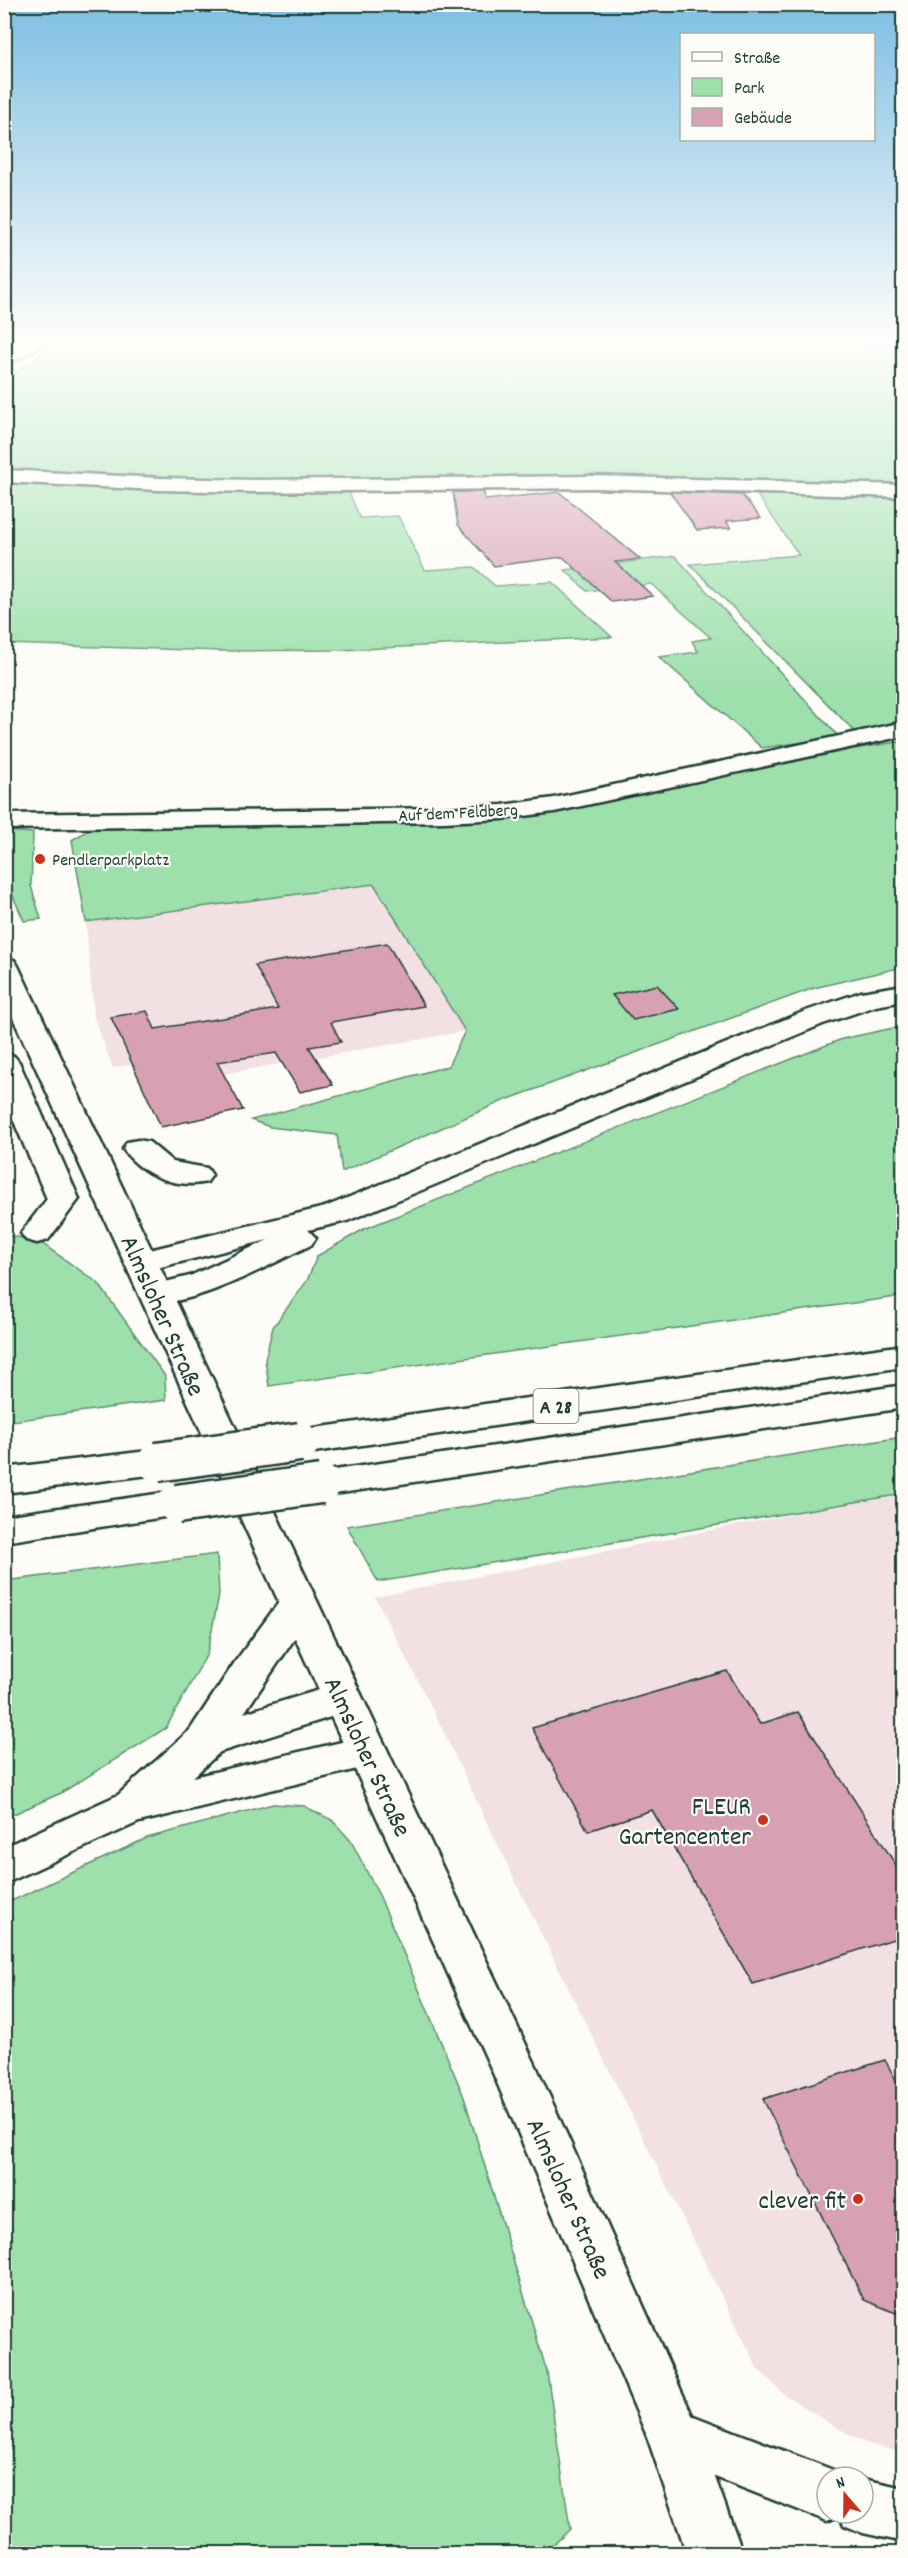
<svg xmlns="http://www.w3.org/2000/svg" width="908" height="2558" font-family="Dekko,sans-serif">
<rect width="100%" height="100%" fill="#fdfcf7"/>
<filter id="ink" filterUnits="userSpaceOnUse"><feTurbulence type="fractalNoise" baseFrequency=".0167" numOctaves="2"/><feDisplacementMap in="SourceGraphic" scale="12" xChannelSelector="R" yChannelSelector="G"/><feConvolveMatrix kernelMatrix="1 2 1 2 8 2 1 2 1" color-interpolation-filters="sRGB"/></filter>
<g filter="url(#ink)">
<path fill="#f2e0e3" d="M 374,884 L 466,1031 L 217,1075 L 201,1051 L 113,1068 L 94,1018 L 86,922 Z
M 903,1496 L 903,2453 L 866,2443 L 832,2425 L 784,2394 L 758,2369 L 523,1897 L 432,1708 L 375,1597 L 833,1506 Z"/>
<path fill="#9de0ab" stroke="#5e8e70" stroke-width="1.5" d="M 476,338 L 903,338 L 903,485 L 539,479 L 422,482 L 215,478 L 5,469 L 5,381 L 60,341 L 453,340 Z
M 4,480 L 229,492 L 348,490 L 360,518 L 398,516 L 425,570 L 474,567 L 495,586 L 552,582 L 612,637 L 341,650 L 222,651 L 5,644 Z
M 753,489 L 903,494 L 903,723 L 856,733 L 690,564 L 799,555 Z
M 675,556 L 839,737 L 762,748 L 659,657 L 698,652 L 692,641 L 711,638 L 651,584 L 587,591 L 565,570 Z
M 903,741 L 903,967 L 814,988 L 503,1101 L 342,1172 L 337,1135 L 270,1127 L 251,1120 L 448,1066 L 465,1031 L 374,884 L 86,922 L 72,840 L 92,828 L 109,825 L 533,815 L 576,808 L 779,761 Z
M 5,831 L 33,833 L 31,886 L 41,919 L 24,921 L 5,878 Z
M 903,1026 L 903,1296 L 269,1386 L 265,1359 L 273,1327 L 307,1281 L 317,1256 L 364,1229 L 842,1039 Z
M 4,1235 L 37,1240 L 98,1283 L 165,1376 L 166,1400 L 5,1422 Z
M 903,1437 L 903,1494 L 378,1582 L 347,1526 Z
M 217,1554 L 219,1595 L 207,1654 L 166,1728 L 61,1793 L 5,1818 L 5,1581 Z
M 273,1804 L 304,1806 L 332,1820 L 351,1841 L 380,1897 L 464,2097 L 547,2372 L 570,2529 L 545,2553 L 5,2553 L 5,1904 L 147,1838 Z"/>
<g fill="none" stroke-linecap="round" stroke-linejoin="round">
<path stroke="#599598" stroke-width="6" d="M 267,338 L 414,338
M 830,338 L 904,346"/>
</g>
<path fill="#d7a0b3" stroke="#1f3d34" stroke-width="1.5" d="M 453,492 L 484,492 L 485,500 L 559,492 L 640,559 L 615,562 L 653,596 L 612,602 L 563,557 L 494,566 L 458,525 Z
M 670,492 L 742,495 L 761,518 L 726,521 L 731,528 L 697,530 Z
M 387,943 L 424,1006 L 331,1022 L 341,1042 L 309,1047 L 333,1085 L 300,1092 L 276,1053 L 217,1062 L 243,1110 L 161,1127 L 111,1017 L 147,1011 L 155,1029 L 278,1009 L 255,965 Z
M 657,985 L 679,1009 L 633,1020 L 612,995 Z
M 727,1671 L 760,1724 L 798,1712 L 903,1876 L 903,1936 L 753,1984 L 652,1810 L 588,1831 L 532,1728 Z
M 885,2060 L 903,2093 L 903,2316 L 864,2300 L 763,2099 Z"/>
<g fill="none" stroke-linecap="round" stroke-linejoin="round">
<g stroke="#1f3d34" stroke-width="5">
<path id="minor" d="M 34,338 L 53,338 L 51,341 L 4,366 L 4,354 Z
M 4,470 L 158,478 L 255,480 L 593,476 L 904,485 L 904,497 L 593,488 L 255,492 L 158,490 L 4,482 Z
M 904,722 L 904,736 L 554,812 L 502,819 L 444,822 L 4,829 L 4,814 L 444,808 L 502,805 L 554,798 Z
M 4,958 L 14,960 L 18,966 L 536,2066 L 692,2415 L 743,2554 L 687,2554 L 647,2436 L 490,2066 L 4,998 Z
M 4,1053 L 14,1056 L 19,1062 L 79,1199 L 48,1240 L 37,1243 L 26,1240 L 21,1233 L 47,1199 L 4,1098 Z
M 138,1140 L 149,1142 L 173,1162 L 207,1168 L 212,1175 L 207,1182 C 176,1189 141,1175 123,1149 L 127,1142 Z"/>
</g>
<g stroke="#1f3d34" stroke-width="5">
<path id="major" d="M 673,2408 L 846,2475 L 847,2477 L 827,2477 L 827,2513 L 863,2513 L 863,2479 L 904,2488 L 904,2542 L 863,2533 L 844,2525 L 840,2516 L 827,2521 L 654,2453 L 646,2434 L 654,2415 Z"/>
</g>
<g stroke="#1f3d34" stroke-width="5">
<path id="highway" d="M 904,985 L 904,1001 L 876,1006 L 823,1024 L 347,1221 L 308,1230 L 316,1238 L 311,1245 C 272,1263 187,1312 145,1301 L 140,1294 L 145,1287 L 190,1276 L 268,1240 L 141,1272 L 129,1269 L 125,1262 L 129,1255 L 325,1207 L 803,1012 L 861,992 Z
M 904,1345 L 904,1367 L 300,1454 L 287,1450 L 282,1442 L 287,1434 L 300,1430 Z
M 904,1385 L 904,1408 L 321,1496 L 308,1493 L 303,1484 L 308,1475 L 321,1472 Z
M 157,1450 L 170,1453 L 175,1462 L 170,1471 L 157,1474 L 4,1493 L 4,1468 Z
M 177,1491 L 190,1495 L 195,1504 L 190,1513 L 4,1542 L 4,1516 Z
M 299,1590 L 313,1594 L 318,1604 L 244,1713 L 342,1683 L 356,1687 L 362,1698 L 356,1709 L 220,1752 L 193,1777 L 367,1736 L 382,1741 L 388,1752 L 382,1763 L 139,1822 L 4,1884 L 4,1847 L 118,1795 L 190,1730 L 235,1662 L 285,1594 Z"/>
</g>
<use href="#minor" fill="#fdfcf7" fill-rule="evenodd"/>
<use href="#major" fill="#fdfcf7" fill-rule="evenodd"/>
<use href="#highway" fill="#fdfcf7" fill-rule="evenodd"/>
<g stroke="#1f3d34" stroke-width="43" stroke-linecap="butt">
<path id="highway-bridge" d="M 157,1462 L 300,1442
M 177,1504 L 321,1484"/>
</g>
<use href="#highway-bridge" stroke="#fdfcf7" stroke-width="38"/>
</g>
</g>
<linearGradient id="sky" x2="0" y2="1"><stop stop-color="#7ebfe3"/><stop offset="0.49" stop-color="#fefefb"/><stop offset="1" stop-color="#fefefb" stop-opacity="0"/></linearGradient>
<rect width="908" height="696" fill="url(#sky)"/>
<g fill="#c8321e" stroke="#fdfcf7" stroke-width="2">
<circle cx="40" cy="859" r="6"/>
<circle cx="763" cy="1820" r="6"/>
<circle cx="858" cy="2199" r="6"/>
</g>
<g text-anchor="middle" stroke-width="4.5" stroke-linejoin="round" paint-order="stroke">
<g font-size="18" fill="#1f3d34" stroke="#fdfcf7">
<text transform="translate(458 812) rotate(-3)" y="6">Auf dem Feldberg</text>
</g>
<g font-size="18" fill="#1f3d34" stroke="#fdfcf7" text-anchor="start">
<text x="52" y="865">Pendlerparkplatz</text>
</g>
<rect fill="#fdfcf7" stroke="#62766e" stroke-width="1.5" x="533.5" y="1389" width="45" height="34" rx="4.5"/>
<g font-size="20" font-weight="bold" fill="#1f3d34">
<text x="556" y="1413">A 28</text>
</g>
<g font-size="26" fill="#1f3d34" stroke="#fdfcf7">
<text transform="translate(164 1315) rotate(66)" y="9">Almsloher Straße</text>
<text transform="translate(369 1756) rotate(65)" y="9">Almsloher Straße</text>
<text transform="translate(570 2198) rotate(66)" y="9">Almsloher Straße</text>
</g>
<g font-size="26" fill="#1f3d34" stroke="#fdfcf7" text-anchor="end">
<text x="751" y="1814">FLEUR<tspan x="751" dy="30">Gartencenter</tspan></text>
<text x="846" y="2208">clever fit</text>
</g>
</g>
<rect width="908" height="2558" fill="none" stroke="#fdfcf7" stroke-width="24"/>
<rect x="12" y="12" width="884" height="2534" fill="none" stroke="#1f3d34" stroke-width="2" filter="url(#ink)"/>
<rect x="680" y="33" width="195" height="108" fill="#fdfcf7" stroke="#a4b0a9" stroke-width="1.5"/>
<rect x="692" y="52" width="30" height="9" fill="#fdfcf7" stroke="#a4b0a9" stroke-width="1.5"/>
<text x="734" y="63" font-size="18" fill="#1f3d34">Straße</text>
<rect x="692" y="78" width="30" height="18" fill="#9de0ab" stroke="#a4b0a9" stroke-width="1.5"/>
<text x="734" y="93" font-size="18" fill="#1f3d34">Park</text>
<rect x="692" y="108" width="30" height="18" fill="#d7a0b3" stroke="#a4b0a9" stroke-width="1.5"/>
<text x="734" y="123" font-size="18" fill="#1f3d34">Gebäude</text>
<g transform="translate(845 2495) rotate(340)"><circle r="28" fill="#fdfcf7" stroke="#a4b0a9" stroke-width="1.5"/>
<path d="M0-4.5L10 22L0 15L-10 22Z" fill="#c8321e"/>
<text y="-9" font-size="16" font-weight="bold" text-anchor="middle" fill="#1f3d34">N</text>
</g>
</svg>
